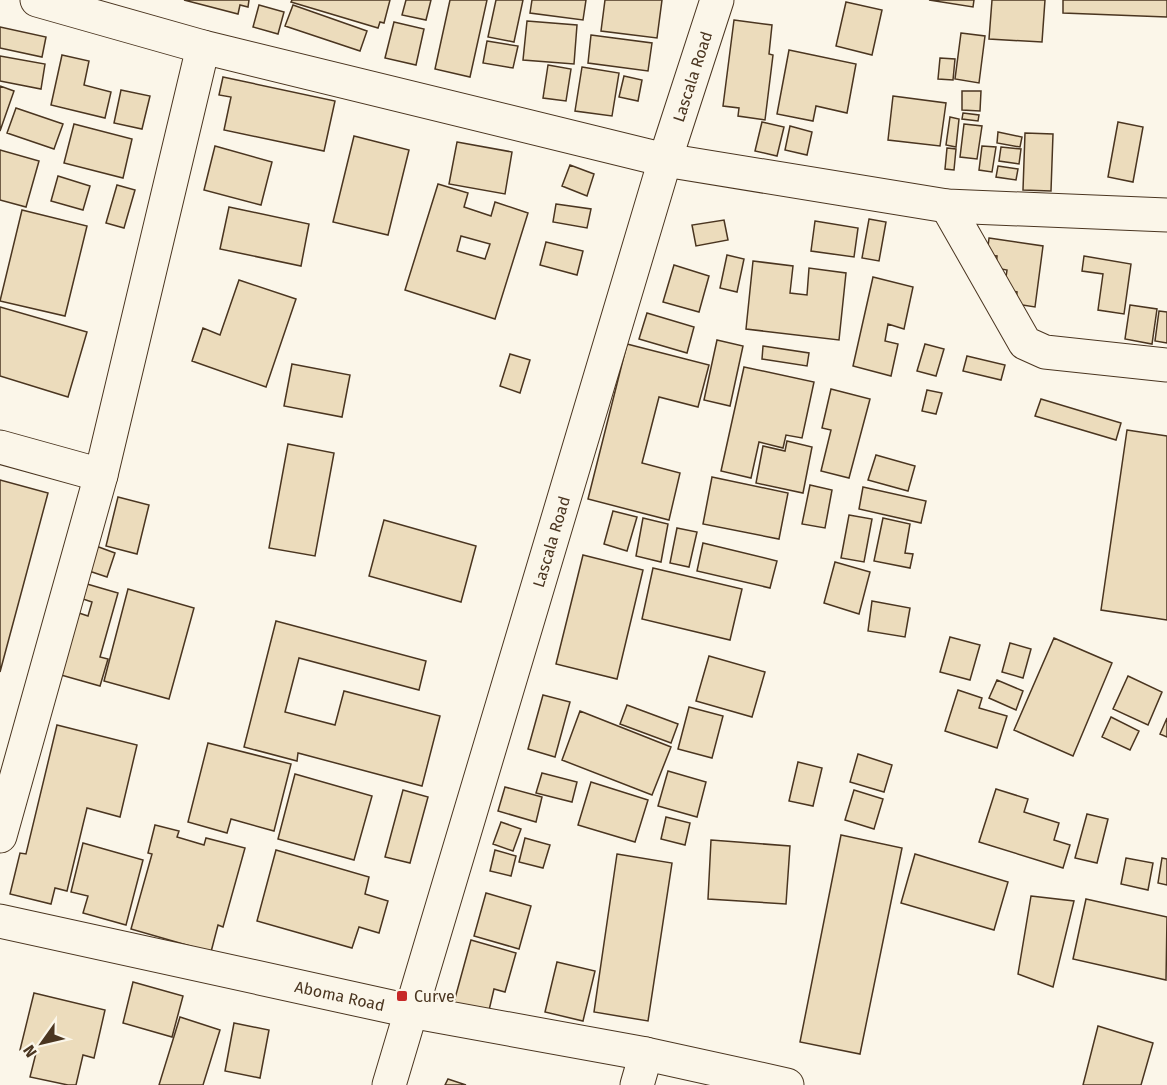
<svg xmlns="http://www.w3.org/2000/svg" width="1167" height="1085" font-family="'Fira Sans',sans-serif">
<rect width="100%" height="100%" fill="#fbf6e9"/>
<path fill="#ecdcbc" stroke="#4a3520" stroke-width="1.5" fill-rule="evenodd" d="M 184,0 L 249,0 L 248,7 L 240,5 L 238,14 Z
M 292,0 L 390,0 L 384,23 L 380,22 L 378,28 L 291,2 Z
M 406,0 L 431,0 L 426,20 L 402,15 Z
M 450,0 L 487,0 L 470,77 L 435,69 Z
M 496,0 L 523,0 L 514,42 L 488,37 Z
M 532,0 L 586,0 L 583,20 L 530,13 Z
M 605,0 L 662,0 L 657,38 L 601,31 Z
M 929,0 L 974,0 L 973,7 Z
M 992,0 L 1045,0 L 1042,42 L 989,39 Z
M 1063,0 L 1167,0 L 1167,17 L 1063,13 Z
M 846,2 L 882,10 L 872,55 L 836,46 Z
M 259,5 L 284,12 L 278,34 L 253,27 Z
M 293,5 L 367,31 L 360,51 L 285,26 Z
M 734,20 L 772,25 L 769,54 L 773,55 L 765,120 L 738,116 L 739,108 L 723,106 Z
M 527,21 L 577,25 L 574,64 L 523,60 Z
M 394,22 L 424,29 L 416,65 L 385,58 Z
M 0,27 L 46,37 L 42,57 L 0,48 Z
M 961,33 L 985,36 L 979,83 L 955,79 Z
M 591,35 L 652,43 L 648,71 L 588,63 Z
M 487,41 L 518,46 L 513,68 L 483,63 Z
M 789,50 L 856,64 L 847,113 L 816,106 L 813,121 L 777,114 Z
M 62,55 L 89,61 L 84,85 L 111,92 L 105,118 L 51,105 Z
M 0,56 L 45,64 L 41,89 L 0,81 Z
M 940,58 L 955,59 L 953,80 L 938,79 Z
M 548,65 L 571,69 L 566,101 L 543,98 Z
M 582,67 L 619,73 L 612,116 L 575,111 Z
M 624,76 L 642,80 L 638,101 L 619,97 Z
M 223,77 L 335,101 L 324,151 L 224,130 L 231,97 L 219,95 Z
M 0,86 L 14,91 L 0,131 Z
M 121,90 L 150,96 L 142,129 L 114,123 Z
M 962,91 L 981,91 L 980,111 L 962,110 Z
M 893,96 L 946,103 L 940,146 L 888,140 Z
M 16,108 L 63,124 L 54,149 L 7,133 Z
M 963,113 L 979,115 L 978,121 L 962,119 Z
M 950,117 L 959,119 L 956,147 L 946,145 Z
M 762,122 L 784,127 L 777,156 L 755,151 Z
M 1118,122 L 1143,127 L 1133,182 L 1108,177 Z
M 74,124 L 132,139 L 123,178 L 64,163 Z
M 964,124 L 982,126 L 977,159 L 960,157 Z
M 790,126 L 812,132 L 807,155 L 785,150 Z
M 998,132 L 1022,137 L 1020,147 L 997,143 Z
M 1025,133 L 1053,134 L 1051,191 L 1023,190 Z
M 354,136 L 409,150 L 388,235 L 333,222 Z
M 457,142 L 512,152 L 505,194 L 449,184 Z
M 215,146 L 272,162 L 261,205 L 204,190 Z
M 982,146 L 996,147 L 992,172 L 979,170 Z
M 1001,147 L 1021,149 L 1019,164 L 999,161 Z
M 947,148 L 956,149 L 954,170 L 945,169 Z
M 0,150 L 39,161 L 26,207 L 0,200 Z
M 570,165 L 594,174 L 587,196 L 562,186 Z
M 998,166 L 1018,169 L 1016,180 L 996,177 Z
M 58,176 L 90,186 L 83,210 L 51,201 Z
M 438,184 L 468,193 L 464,207 L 491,216 L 495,202 L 528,213 L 495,319 L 405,290 ZM 461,236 L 490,244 L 485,259 L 457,251 Z
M 117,185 L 135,190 L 124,228 L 106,223 Z
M 556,204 L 591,209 L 587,228 L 553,222 Z
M 229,207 L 309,224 L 301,266 L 220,249 Z
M 22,210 L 87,226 L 65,316 L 0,301 Z
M 869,219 L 886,222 L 879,261 L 862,258 Z
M 724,220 L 728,240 L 696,246 L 692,225 Z
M 815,221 L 858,228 L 854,257 L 811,251 Z
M 989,238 L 1043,246 L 1035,307 L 1016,304 L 1017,292 L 1004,290 L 1007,270 L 996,268 L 997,256 L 987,255 Z
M 546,242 L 583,251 L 577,275 L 540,265 Z
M 727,255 L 744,259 L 737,292 L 720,288 Z
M 1084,256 L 1131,264 L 1124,314 L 1098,310 L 1103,274 L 1082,271 Z
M 753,261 L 793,266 L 790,293 L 807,295 L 809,268 L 846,273 L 839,340 L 746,329 Z
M 674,265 L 709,276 L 699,312 L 663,302 Z
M 873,277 L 913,287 L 904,329 L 888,324 L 885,341 L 898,344 L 891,376 L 853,366 Z
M 239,280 L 296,299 L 266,387 L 192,361 L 203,328 L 220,335 Z
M 1130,305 L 1157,309 L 1152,344 L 1125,339 Z
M 0,307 L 87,332 L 68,397 L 0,376 Z
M 1159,311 L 1167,312 L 1167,343 L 1155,341 Z
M 647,313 L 694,327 L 687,353 L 639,339 Z
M 717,340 L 743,346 L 730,406 L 704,400 Z
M 627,344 L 709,365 L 698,407 L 659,397 L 642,463 L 680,473 L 669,520 L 588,499 Z
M 925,344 L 944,349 L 936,376 L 917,371 Z
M 763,346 L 809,353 L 807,366 L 762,359 Z
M 510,354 L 530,360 L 520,393 L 500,386 Z
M 967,356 L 1005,365 L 1001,380 L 963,371 Z
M 292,364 L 350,375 L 342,417 L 284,406 Z
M 744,367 L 814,382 L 802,438 L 786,435 L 783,448 L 759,442 L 751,478 L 721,471 Z
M 831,389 L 870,399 L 849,478 L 821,471 L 831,430 L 822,428 Z
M 927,390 L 942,393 L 936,414 L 922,411 Z
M 1041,399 L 1121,423 L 1116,440 L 1035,416 Z
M 1127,430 L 1167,436 L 1167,620 L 1101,610 Z
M 787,441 L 812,447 L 803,493 L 756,483 L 763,446 L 785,451 Z
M 288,444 L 334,453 L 315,556 L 269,548 Z
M 876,455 L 915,466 L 908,491 L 868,480 Z
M 712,477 L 788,493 L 779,539 L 703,524 Z
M 0,480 L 48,493 L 0,672 Z
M 810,485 L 832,490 L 825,528 L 802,524 Z
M 863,487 L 926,501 L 921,523 L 859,509 Z
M 118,497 L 149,505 L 137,554 L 106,546 Z
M 613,511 L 637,517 L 627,551 L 604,544 Z
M 849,515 L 872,519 L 864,562 L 841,558 Z
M 643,518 L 668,524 L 661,562 L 636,556 Z
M 883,518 L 910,524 L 905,553 L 913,554 L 910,568 L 874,561 Z
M 384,520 L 476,546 L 461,602 L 369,576 Z
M 677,528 L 697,532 L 689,567 L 670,563 Z
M 703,543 L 777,561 L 770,588 L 697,571 Z
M 96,546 L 115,553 L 107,577 L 89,571 Z
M 583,555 L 643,570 L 617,679 L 556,664 Z
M 835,562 L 870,572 L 859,614 L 824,603 Z
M 653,568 L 742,589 L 730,640 L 642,619 Z
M 87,584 L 118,593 L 100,657 L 108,659 L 100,686 L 61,675 L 79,613 L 88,616 L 92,602 L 83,599 Z
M 128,589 L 194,608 L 169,699 L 104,681 Z
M 872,601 L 910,608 L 905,637 L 868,631 Z
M 276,621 L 426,661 L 419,690 L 299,658 L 285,712 L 335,725 L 344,691 L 440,716 L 422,786 L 298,753 L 297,761 L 244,747 Z
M 950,637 L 980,645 L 970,680 L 940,672 Z
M 1054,638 L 1112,663 L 1073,756 L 1014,730 Z
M 1010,643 L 1031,649 L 1023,678 L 1002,672 Z
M 709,656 L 765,672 L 752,717 L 696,701 Z
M 1128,676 L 1162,692 L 1148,725 L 1113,709 Z
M 997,680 L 1023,691 L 1016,710 L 989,698 Z
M 958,690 L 982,698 L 979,708 L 1007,716 L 997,748 L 945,731 Z
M 543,695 L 570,702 L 555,757 L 528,749 Z
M 627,705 L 678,724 L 671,743 L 620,724 Z
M 689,707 L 723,716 L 712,758 L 678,749 Z
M 580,711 L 671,747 L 652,795 L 562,760 Z
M 1111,717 L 1139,731 L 1130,750 L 1102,737 Z
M 1167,718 L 1167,737 L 1160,734 Z
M 57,725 L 137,745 L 120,817 L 87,808 L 67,891 L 55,888 L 51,904 L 10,894 L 20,853 L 26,854 Z
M 208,743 L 291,764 L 274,831 L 231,819 L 227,833 L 188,822 Z
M 858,754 L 892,765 L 884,792 L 850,782 Z
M 798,762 L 822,768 L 813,806 L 789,801 Z
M 668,771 L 706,782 L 697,817 L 658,806 Z
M 542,773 L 577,782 L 572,802 L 536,793 Z
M 295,774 L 372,796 L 354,860 L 278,839 Z
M 591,782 L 648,800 L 635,842 L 578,825 Z
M 505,787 L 542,797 L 536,822 L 498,811 Z
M 996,789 L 1028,799 L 1024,812 L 1059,823 L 1054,840 L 1070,845 L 1063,868 L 979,842 Z
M 403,790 L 428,797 L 410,863 L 385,857 Z
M 854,790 L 883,799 L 874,829 L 845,820 Z
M 1087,814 L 1108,819 L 1097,863 L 1075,858 Z
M 666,817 L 690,823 L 685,845 L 661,839 Z
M 501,822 L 521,829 L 513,851 L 493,844 Z
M 155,825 L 179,831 L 177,837 L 204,845 L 206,838 L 245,848 L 223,927 L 218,925 L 211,952 L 131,929 L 152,854 L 148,853 Z
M 841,835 L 902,848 L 860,1054 L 800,1042 Z
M 525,838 L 550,845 L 543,868 L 519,862 Z
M 711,840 L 790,846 L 786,904 L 708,899 Z
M 83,843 L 143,860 L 126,925 L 83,913 L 88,896 L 71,892 Z
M 276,850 L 369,877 L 365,894 L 388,901 L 379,933 L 359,927 L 352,948 L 257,921 Z
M 495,850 L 516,856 L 511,876 L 490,871 Z
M 617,854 L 672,863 L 648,1021 L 594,1012 Z
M 915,854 L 1008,882 L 994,930 L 901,903 Z
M 1126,858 L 1153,863 L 1148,890 L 1121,884 Z
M 1162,858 L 1167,859 L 1167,885 L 1158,883 Z
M 486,893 L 531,906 L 519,949 L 474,936 Z
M 1031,896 L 1074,901 L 1053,987 L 1018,974 Z
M 1086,899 L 1167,917 L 1166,980 L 1073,959 Z
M 471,940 L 516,953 L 505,992 L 494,989 L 486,1023 L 451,1013 Z
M 557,962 L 595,971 L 583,1021 L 545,1012 Z
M 133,982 L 183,996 L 172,1037 L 123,1023 Z
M 34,993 L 105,1010 L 94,1058 L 83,1055 L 76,1085 L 68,1085 L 30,1077 L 36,1053 L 20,1050 Z
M 180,1017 L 220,1030 L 203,1085 L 159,1085 Z
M 234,1023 L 269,1030 L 260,1078 L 225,1071 Z
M 1098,1026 L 1153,1043 L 1141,1085 L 1083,1085 Z
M 448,1079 L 466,1085 L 445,1085 Z"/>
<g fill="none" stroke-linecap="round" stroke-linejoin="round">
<g stroke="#4a3520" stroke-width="35">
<g id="minor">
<path d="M 37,0 L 203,47"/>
<path d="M 947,206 L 1025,343 L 1045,352 L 1167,365"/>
<path d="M 0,447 L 101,475"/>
<path d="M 0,836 L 101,475 L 203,47 L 665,160 L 947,206 L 1167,215"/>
<path id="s1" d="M 0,921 L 410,1011 L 646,1054 L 787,1085"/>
<path id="s2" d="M 389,1085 L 665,160 L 717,0"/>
<path d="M 637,1085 L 646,1054"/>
</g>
</g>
<use href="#minor" stroke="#fbf6e9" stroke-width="33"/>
</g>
<rect fill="#c62828" stroke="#fbf6e9" stroke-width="2" x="396" y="990" width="12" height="12" rx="3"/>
<g text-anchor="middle" stroke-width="4.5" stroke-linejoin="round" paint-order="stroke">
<g font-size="16" fill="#4a3520" stroke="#fbf6e9">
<text dy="6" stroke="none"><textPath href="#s2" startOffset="1053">Lascala Road</textPath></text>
<text dy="6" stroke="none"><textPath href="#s2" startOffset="567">Lascala Road</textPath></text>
<text dy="6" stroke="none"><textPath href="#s1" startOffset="348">Aboma Road</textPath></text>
</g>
<g font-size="16" fill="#4a3520" stroke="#fbf6e9" text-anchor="start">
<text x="414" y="1002">Curve</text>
</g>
</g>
<g transform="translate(42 1043) rotate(236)" stroke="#fbf6e9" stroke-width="4.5" paint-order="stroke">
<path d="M0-4.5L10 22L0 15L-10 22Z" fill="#4a3520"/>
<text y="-9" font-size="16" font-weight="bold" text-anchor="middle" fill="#4a3520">N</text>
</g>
</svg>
